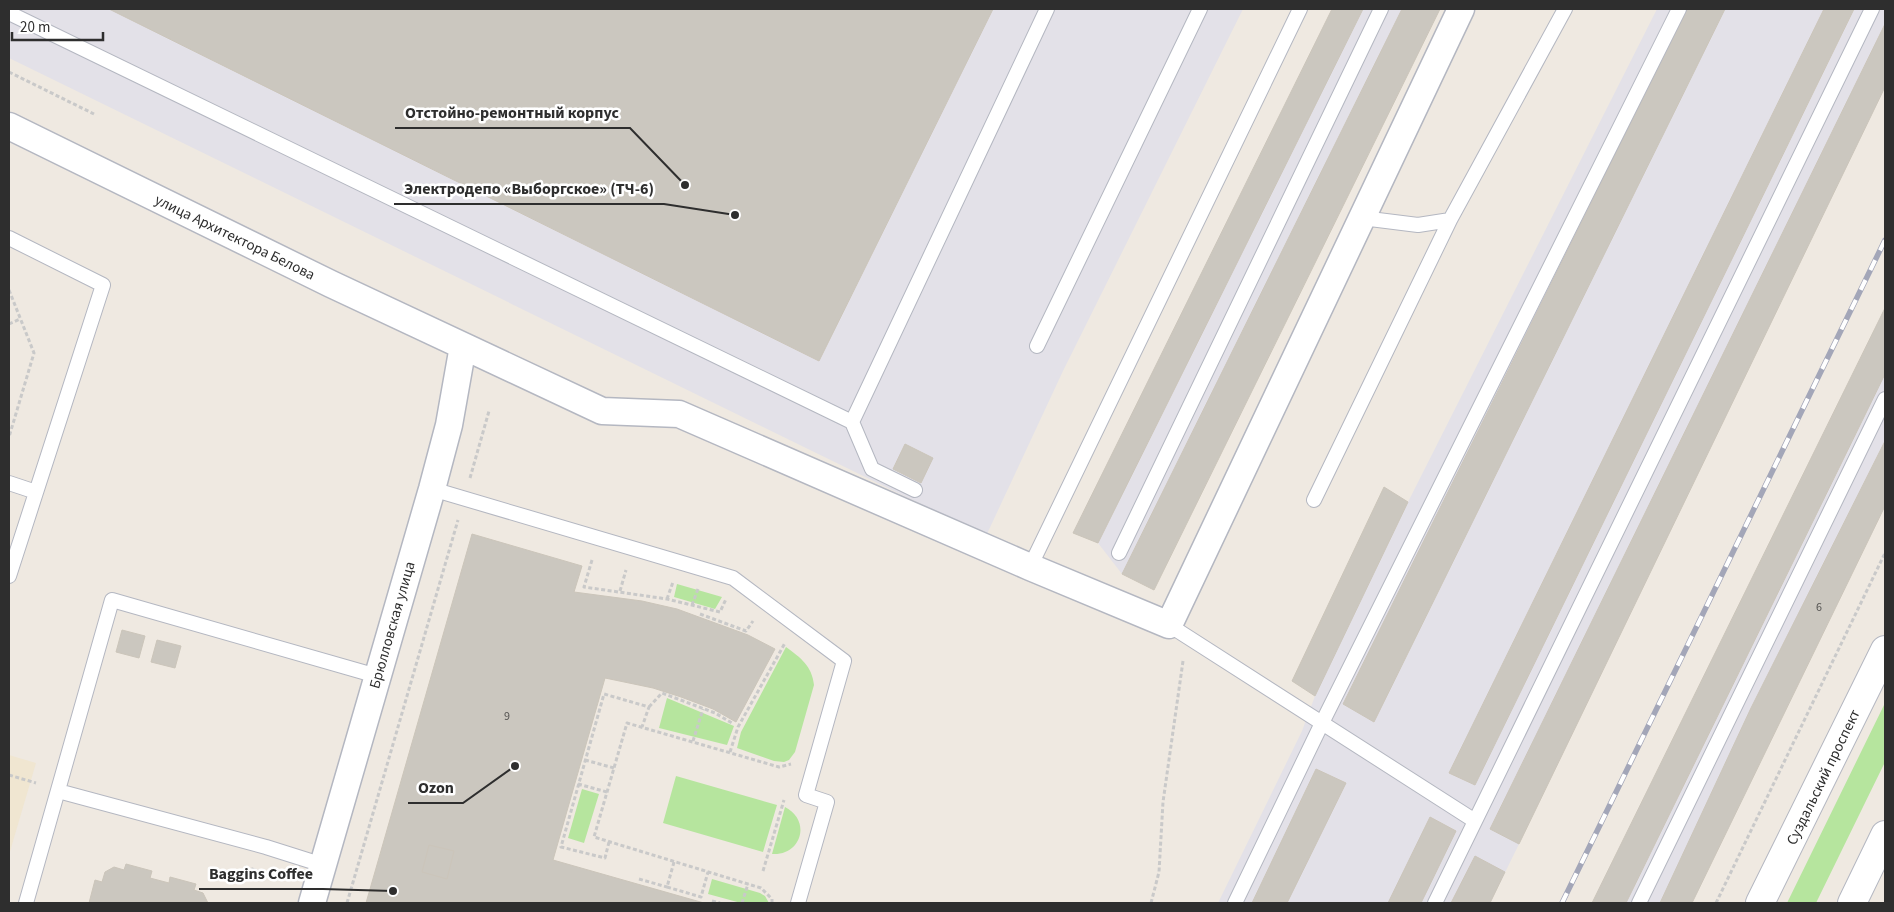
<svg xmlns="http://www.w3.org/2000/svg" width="1894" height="912" font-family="'Source Sans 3',sans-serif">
<rect width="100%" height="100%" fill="#efe9e1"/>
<path fill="#e3e1e8" d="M 9,9 L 1243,9 L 1063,371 L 986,536 L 9,58 Z
M 1332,9 L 1436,9 L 1394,92 L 1122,574 L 1098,543 L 1073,533 Z
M 1657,9 L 1885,9 L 1885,87 L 1519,844 L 1490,903 L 1218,903 L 1302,731 L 1315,696 L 1292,681 L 1408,502 Z
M 1885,308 L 1885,506 L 1692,903 L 1592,903 Z"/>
<path fill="#f0e6d1" d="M 9,755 L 36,763 L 9,855 Z"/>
<path fill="#b6e59e" d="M 677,584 L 722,597 L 715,609 L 674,597 Z
M 786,647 C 801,658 812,666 814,685 L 795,752 L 789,760 L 784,762 L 774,761 L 737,748 L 741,732 Z
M 667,698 L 734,726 L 727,745 L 659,728 Z
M 1885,703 L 1885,762 L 1816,903 L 1787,903 Z
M 676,776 L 777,805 L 763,852 L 663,823 Z
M 582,789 L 599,794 L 584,843 L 568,838 Z
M 785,807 C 812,821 801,856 772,854 Z
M 712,879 L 760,893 L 765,896 L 769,903 L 741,903 L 708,894 Z"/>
<path fill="#cbc7bf" stroke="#cbc5ba" d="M 109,9 L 993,9 L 819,361 Z
M 1332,9 L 1363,9 L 1098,543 L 1073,533 Z
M 1402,9 L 1440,9 L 1154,590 L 1122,574 Z
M 1687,9 L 1725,9 L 1374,722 L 1343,704 Z
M 1824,9 L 1854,9 L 1475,785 L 1449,773 Z
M 1885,24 L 1885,87 L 1519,844 L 1490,829 Z
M 1885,308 L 1885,374 L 1626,903 L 1592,903 Z
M 1885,441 L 1885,506 L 1692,903 L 1660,903 L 1751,708 Z
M 905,444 L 933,458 L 921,483 L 893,469 Z
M 1384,487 L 1408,502 L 1315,696 L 1292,681 Z
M 472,534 L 582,566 L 574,592 L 642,601 L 677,609 L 748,635 L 775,649 L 736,722 L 713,709 L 681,697 L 653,688 L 605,678 L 553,860 L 704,903 L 366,903 Z
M 122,630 L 145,636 L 139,658 L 116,652 Z
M 157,640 L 181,646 L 175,668 L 151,662 Z
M 1316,769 L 1346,783 L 1287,903 L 1252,903 Z
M 1430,817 L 1456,831 L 1421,903 L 1388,903 Z
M 429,845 L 454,851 L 447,879 L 422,872 Z
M 1475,856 L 1505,872 L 1490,903 L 1451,903 Z
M 126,864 L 152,871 L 150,878 L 169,883 L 170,877 L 196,884 L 194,890 L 203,893 L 208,903 L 89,903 L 95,880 L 102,882 L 105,872 L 114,867 L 124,870 Z"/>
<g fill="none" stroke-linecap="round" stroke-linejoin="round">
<g stroke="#b4b7c1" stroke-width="16">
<path id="lane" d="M 9,13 L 852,422 L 1047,9
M 1362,218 L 1418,225 L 1450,220 L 1565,9
M 9,238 L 103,285 L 9,576
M 1037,346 L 1200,9
M 852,422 L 872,469 L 915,490
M 9,483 L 36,492
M 432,489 L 733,578 L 844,661 L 806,795 L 827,802 L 798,903
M 1314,500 L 1450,220
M 1119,553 L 1381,9
M 1030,567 L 1300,9
M 1169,625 L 1475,821
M 58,791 L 266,847 L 323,865
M 26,903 L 112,600 L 377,676
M 1235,903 L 1322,723 L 1679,9
M 1435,903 L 1872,9
M 1639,903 L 1885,399"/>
</g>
<g stroke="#b4b7c1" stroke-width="29">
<path id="street" d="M 9,126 L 331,284 L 602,411 L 679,414 L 1030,567 L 1169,625 L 1461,9
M 312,903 L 432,489 L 449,425 L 463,346"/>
</g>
<g stroke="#b4b7c1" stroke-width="30">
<path id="secondary" d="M 1760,903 L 1885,650
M 1852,903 L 1885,835"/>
</g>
<path stroke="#c9c9c9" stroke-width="3" stroke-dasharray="4 2.5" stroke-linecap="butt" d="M 9,72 L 94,114
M 9,290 L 34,353 L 9,437
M 9,324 L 20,319
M 470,478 L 489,411
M 592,560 L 584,587 L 667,599 L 720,612 L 726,599
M 620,591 L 626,570
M 667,599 L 673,582
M 692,605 L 698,589
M 700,614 L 746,631 L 753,621
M 649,707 L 662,693 L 715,713 L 732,723
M 693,741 L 703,709
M 730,752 L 738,727 L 785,643
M 585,760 L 614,768
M 9,775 L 36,783
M 578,784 L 607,792
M 609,842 L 605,858 L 561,847 L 604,694 L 649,707 L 642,727
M 674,862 L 667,887 L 701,897 L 708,872
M 245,867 L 259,871
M 763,871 L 784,800
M 639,879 L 667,887
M 712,901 L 720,903
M 347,903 L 458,520
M 742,903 L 748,884
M 772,903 L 772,899 L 761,888 L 594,837 L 627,723 L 779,767 L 791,764
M 1151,903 L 1159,872 L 1163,802 L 1183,661
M 1716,903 L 1885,553"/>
<use href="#lane" stroke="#fff" stroke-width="14"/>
<use href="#street" stroke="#fff" stroke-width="26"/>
<use href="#secondary" stroke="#fff" stroke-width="28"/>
<g stroke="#a3a6b8" stroke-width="5.5">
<path id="rail" d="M 1562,903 L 1885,240"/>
</g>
<use href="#rail" stroke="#fff" stroke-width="4" stroke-dasharray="11" stroke-linecap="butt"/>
</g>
<g text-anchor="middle" stroke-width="5" stroke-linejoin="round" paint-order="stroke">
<g font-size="12" fill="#555452">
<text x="1819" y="611">6</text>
<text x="507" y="720">9</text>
</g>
<g font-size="15" fill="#2e2e2e" stroke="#fff">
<text transform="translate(235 237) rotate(26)" y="5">улица Архитектора Белова</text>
<text transform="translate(392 625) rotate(-74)" y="5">Брюлловская улица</text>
<text transform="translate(1823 777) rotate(-64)" y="5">Суздальский проспект</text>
</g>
</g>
<path fill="none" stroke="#2e2e2e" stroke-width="2" d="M685 185L630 128H395M735 215L664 204H394M515 766L463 803H408M393 891L323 889H199"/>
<g fill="#2e2e2e" stroke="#fff" stroke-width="2">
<circle cx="685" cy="185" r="5"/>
<circle cx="735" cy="215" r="5"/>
<circle cx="515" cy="766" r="5"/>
<circle cx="393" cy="891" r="5"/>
</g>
<g font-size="16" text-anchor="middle" font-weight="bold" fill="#2e2e2e" stroke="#fff" stroke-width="5" stroke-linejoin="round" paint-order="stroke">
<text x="512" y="118">Отстойно-ремонтный корпус</text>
<text x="529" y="194">Электродепо «Выборгское» (ТЧ-6)</text>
<text x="436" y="793">Ozon</text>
<text x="261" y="879">Baggins Coffee</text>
</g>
<rect width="1894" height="912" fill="none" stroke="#2e2e2e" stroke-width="20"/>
<path d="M12 32v8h91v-8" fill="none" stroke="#2e2e2e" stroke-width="2.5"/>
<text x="20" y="32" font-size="15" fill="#2e2e2e" stroke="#ffffff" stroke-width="4" paint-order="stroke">20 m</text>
</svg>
